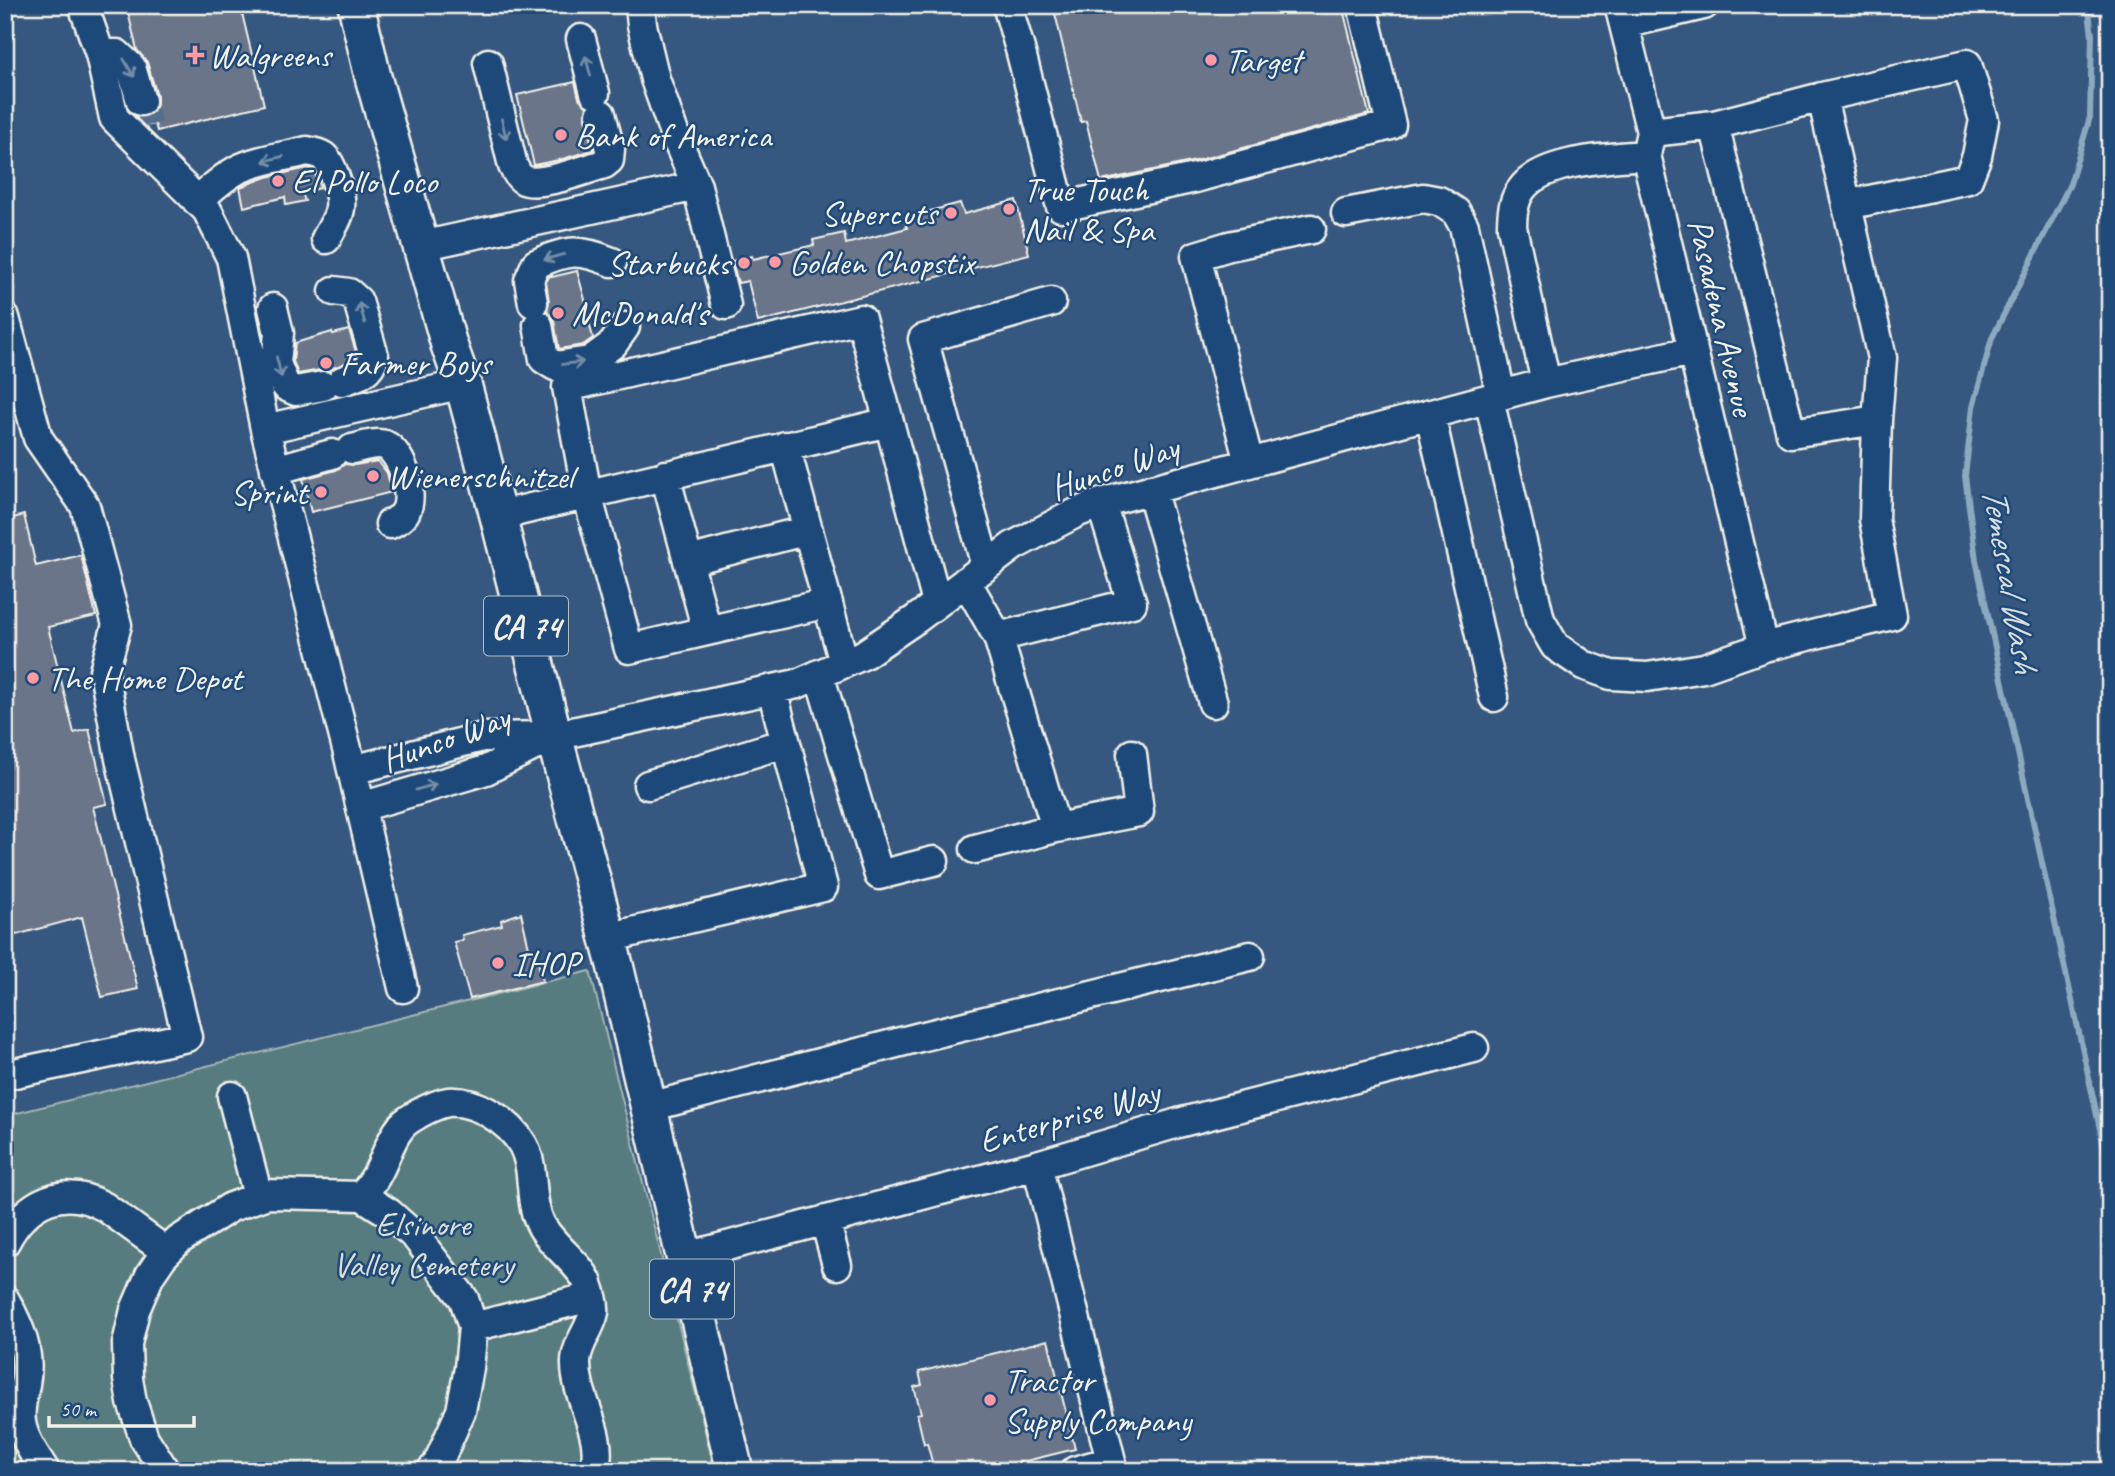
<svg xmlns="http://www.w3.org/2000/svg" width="2115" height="1476" font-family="Caveat,sans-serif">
<rect width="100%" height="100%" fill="#36577f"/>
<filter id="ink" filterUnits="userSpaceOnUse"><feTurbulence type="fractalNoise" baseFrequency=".0143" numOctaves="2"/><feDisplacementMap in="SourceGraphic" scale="14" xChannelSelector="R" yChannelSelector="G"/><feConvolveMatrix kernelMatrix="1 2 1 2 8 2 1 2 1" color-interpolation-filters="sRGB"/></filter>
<g filter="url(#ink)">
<path fill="#577b80" stroke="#a6b6b4" stroke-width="2" d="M 590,971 L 715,1471 L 5,1471 L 5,1116 Z"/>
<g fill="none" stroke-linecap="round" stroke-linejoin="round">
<path stroke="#8caabf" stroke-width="6" d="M 2088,5 L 2092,35 L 2090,117 L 2070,184 L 1992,338 L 1973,407 L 1965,476 L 1976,560 L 2110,1175"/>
</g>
<path fill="#6b748a" stroke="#f4f1e8" stroke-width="2" d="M 154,5 L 240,5 L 264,105 L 157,131 L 155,124 L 146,126 L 138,117 L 146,117 L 153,112 L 157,104 L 157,96 L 147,62 L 137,50 L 128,12 Z
M 1053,5 L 1342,5 L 1369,114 L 1191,162 L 1101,181 L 1086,121 L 1081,122 Z
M 575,82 L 579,98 L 587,107 L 585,118 L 593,150 L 559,160 L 534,165 L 517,95 Z
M 308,168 L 312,169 L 315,174 L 320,188 L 302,193 L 305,201 L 286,205 L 285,197 L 244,207 L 240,187 L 267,177 Z
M 1016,200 L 1029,254 L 758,322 L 748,281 L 738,283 L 732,261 L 752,256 L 753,259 L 814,245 L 813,240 L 844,233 L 846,244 L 907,228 L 904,218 L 960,203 L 964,214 Z
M 577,271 L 591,321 L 589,322 L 593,338 L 583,345 L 559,349 L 554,321 L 547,311 L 549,301 L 546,282 L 549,277 L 552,275 L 552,277 Z
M 349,330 L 357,355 L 355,358 L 329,371 L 320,370 L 298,374 L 293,361 L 295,343 L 332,332 L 333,334 Z
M 378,461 L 387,473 L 392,492 L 311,512 L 303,479 L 336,470 L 345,464 L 355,465 Z
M 24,515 L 36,566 L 81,555 L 96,616 L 48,627 L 74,733 L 89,729 L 107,804 L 93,807 L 138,989 L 102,997 L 82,917 L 5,938 L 5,520 Z
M 521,913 L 530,952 L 535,951 L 543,981 L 470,999 L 454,942 L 463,940 L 462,935 L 502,925 L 501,920 Z
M 1048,1340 L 1075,1449 L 985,1471 L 942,1471 L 941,1466 L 934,1469 L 927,1443 L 924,1444 L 917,1414 L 921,1413 L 914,1387 L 922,1385 L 919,1372 Z"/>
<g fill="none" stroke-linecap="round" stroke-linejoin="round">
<path stroke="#526e8f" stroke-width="28" stroke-dasharray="28 14" stroke-linecap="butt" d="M 141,101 L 148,126"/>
<g stroke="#f4f1e8" stroke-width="33">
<path id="minor" d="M 83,5 L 100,54 L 114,118 L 207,210 L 231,258 L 265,429 L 349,757 L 403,988
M 640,5 L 642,25 L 655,79 L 674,133 L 697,186 L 726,305
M 1007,5 L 1020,49 L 1061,207 L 1195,178 L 1391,125 L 1362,5
M 1619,5 L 1651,132 L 1646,155 L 1764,647
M 1624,24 L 1704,5
M 581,39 L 595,93
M 100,54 L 117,54 L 131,67 L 141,101
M 488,63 L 513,166 C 516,171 518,177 524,180 C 541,187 586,169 604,164 L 609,160 L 610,149 L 601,114
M 1822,97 L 1967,64 L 1984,120 L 1977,156 L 1968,179 L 1847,205
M 1651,132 L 1714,125 L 1791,433 L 1877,420 L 1882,358 L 1822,97 L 1714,125
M 197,201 C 210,190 222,178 237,170 C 258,159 285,157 307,151 C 313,152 319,153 323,156 C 333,164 342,196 340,208 C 339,218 331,229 326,239
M 1346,213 L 1423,198 L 1439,201 L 1456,212 L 1464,226 L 1501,395
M 421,246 L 697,186
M 334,291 L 349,293 L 358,301 L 374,356 C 370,373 357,376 342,381
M 533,303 L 529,280 L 536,264 C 568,249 580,249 612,262
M 273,308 L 279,333 L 276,363 L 284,383 L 287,387 L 296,391 L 323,386
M 5,318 L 38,438 L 85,506 L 117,625 L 104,671 L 120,759 L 187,1037 L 5,1075
M 538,325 L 544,359 L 555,366 L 590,361 L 613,344 L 625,327
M 1546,383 L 1512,227 C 1512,214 1513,201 1521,190 C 1542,159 1611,158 1646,155
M 1489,399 L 1540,620 L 1555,646 L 1583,665 L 1611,675 L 1647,677 L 1704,668 L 1764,647 L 1892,615 L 1874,519 L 1877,420
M 1430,414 L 1494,697
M 265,429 L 463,384
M 785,446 L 844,663
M 352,449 C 362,447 375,442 385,445 C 403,453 416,498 404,514 C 401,519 395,521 390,524
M 1249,463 L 1196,256 L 1229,246 L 1311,229
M 275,470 L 332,454
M 665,475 L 707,631
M 1151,489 L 1213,703
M 498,516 L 889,422 L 937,603
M 688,561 L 808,530
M 986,566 L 923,339 L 1051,302
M 966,581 L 998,637 L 1056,828 L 1139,812 L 1132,754
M 828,603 L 629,649 L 587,494 L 567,387 L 861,319 L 889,422
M 998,637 L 1132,603 L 1101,503
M 819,674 L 879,875 L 934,861
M 352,770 L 483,737 L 554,736 L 797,684 L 863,655 L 916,619 L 1013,546 L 1076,513 L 1101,503 L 1546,383 L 1692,351
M 648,785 L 785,743
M 361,807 L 486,770 L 548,739
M 975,849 L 1056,828
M 607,938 L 823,887 L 772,689
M 232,1096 L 258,1196
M 649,1107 L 920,1037 L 1250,956
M 1037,1165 L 1111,1461 L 1075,1471
M 362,1196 C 367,1189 373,1182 377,1174 C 386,1159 389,1141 401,1127 C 405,1121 412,1118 418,1114 C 427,1109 437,1104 448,1102 C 476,1100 509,1121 523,1145 C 536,1170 528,1198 540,1223 C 551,1245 578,1262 587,1281 C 590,1289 595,1304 594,1312 C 591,1329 576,1344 576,1362 C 575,1400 606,1434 594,1471
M 825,1220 L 837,1265
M 5,1242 C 26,1202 63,1183 105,1207 L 167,1252
M 685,1257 L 1037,1165 L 1178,1123 L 1474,1048
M 5,1300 C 20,1327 31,1353 25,1384 C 23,1396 19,1409 21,1422 C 23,1439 36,1456 45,1471
M 473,1327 L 591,1297
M 165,1471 L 144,1438 L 132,1402 L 128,1379 L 127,1344 L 135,1310 L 150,1275 L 163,1256 L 179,1240 L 231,1207 L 267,1194 L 362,1196 L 389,1213 L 416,1237 L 464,1299 L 473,1327 L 469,1368 L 461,1411 L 437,1465 L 431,1471"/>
</g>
<g stroke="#f4f1e8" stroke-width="40">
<path id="major" d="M 356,5 L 373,77 L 449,345 L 463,384 L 498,516 L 554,736 L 615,965 L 735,1471"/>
</g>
<use href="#minor" stroke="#1f4a7a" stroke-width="28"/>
<use href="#major" stroke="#1f4a7a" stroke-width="35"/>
</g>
<defs><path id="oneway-shaft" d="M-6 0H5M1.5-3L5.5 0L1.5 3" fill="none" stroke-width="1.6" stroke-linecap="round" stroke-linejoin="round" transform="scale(1.75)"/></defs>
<g stroke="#748da6">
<use href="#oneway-shaft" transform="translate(588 66) rotate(-105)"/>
<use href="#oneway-shaft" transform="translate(129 68) rotate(60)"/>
<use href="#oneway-shaft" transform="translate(504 129) rotate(76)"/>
<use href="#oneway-shaft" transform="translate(273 159) rotate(166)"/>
<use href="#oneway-shaft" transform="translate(554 257) rotate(164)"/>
<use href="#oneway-shaft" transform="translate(362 313) rotate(-106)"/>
<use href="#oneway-shaft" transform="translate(573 363) rotate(-7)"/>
<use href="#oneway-shaft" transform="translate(279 367) rotate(76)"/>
<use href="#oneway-shaft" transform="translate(426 787) rotate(-16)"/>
</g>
</g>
<g fill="#ff9aa2" stroke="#1f4a7a" stroke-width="2.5">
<path d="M191.5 44.5h7v7h7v7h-7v7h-7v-7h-7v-7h7z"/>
<circle cx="1211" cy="60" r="7"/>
<circle cx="561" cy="135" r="7"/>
<circle cx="278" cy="181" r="7"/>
<circle cx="1009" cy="209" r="7"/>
<circle cx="951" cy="213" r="7"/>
<circle cx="775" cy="262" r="7"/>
<circle cx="744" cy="263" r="7"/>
<circle cx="558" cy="313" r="7"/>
<circle cx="326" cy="363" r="7"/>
<circle cx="373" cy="476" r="7"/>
<circle cx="321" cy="492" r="7"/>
<circle cx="33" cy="678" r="7"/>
<circle cx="498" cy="963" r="7"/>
<circle cx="990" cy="1400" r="7"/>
</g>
<g text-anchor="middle" stroke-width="5" stroke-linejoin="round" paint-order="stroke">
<g fill="#1f4a7a" stroke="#b4bfc7" stroke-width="2">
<rect x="484" y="596.5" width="84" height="59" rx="5"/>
<rect x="650" y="1259.5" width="84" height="59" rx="5"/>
</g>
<g font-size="33" font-weight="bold" fill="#f4f1e8">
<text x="526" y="638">CA 74</text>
<text x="692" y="1301">CA 74</text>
</g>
<g font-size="35" fill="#f4f1e8" stroke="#1f4a7a" text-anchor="start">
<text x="209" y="67">Walgreens</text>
<text x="1225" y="72">Target</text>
<text x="575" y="147">Bank of America</text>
<text x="292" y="193">El Pollo Loco</text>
<text x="1023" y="201">True Touch<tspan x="1023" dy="40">Nail &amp; Spa</tspan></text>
<text x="937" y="225" text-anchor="end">Supercuts</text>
<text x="789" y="274">Golden Chopstix</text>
<text x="730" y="275" text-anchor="end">Starbucks</text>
<text x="572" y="325">McDonald's</text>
<text x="340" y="375">Farmer Boys</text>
<text x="387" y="488">Wienerschnitzel</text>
<text x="307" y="504" text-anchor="end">Sprint</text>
<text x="47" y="690">The Home Depot</text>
<text x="512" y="975">IHOP</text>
<text x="1004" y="1392">Tractor<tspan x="1004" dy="40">Supply Company</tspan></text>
</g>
<g font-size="35" fill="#f4f1e8" stroke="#1f4a7a">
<text transform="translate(1722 317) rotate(77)" y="12">Pasadena Avenue</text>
<text transform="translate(1114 467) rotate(-19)" y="12">Hunco Way</text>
<text transform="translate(445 738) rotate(-20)" y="12">Hunco Way</text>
<text transform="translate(1069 1116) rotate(-16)" y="12">Enterprise Way</text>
</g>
<g font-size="35" fill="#dcdfd8" stroke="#1f4a7a">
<text x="423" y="1236">Elsinore<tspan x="423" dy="40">Valley Cemetery</tspan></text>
</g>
<g font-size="37" font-style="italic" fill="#dadfde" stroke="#1f4a7a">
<text transform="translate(2011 579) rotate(80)" y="13">Temescal Wash</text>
</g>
</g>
<rect width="2115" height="1476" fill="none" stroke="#1f4a7a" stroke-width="28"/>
<rect x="14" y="14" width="2087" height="1448" fill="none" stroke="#f4f1e8" stroke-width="2.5" filter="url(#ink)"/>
<path d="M49 1416v10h145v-10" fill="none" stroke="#f4f1e8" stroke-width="3.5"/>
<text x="60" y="1416" font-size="21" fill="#f4f1e8" stroke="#1f4a7a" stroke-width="5" paint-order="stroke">50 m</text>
</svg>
